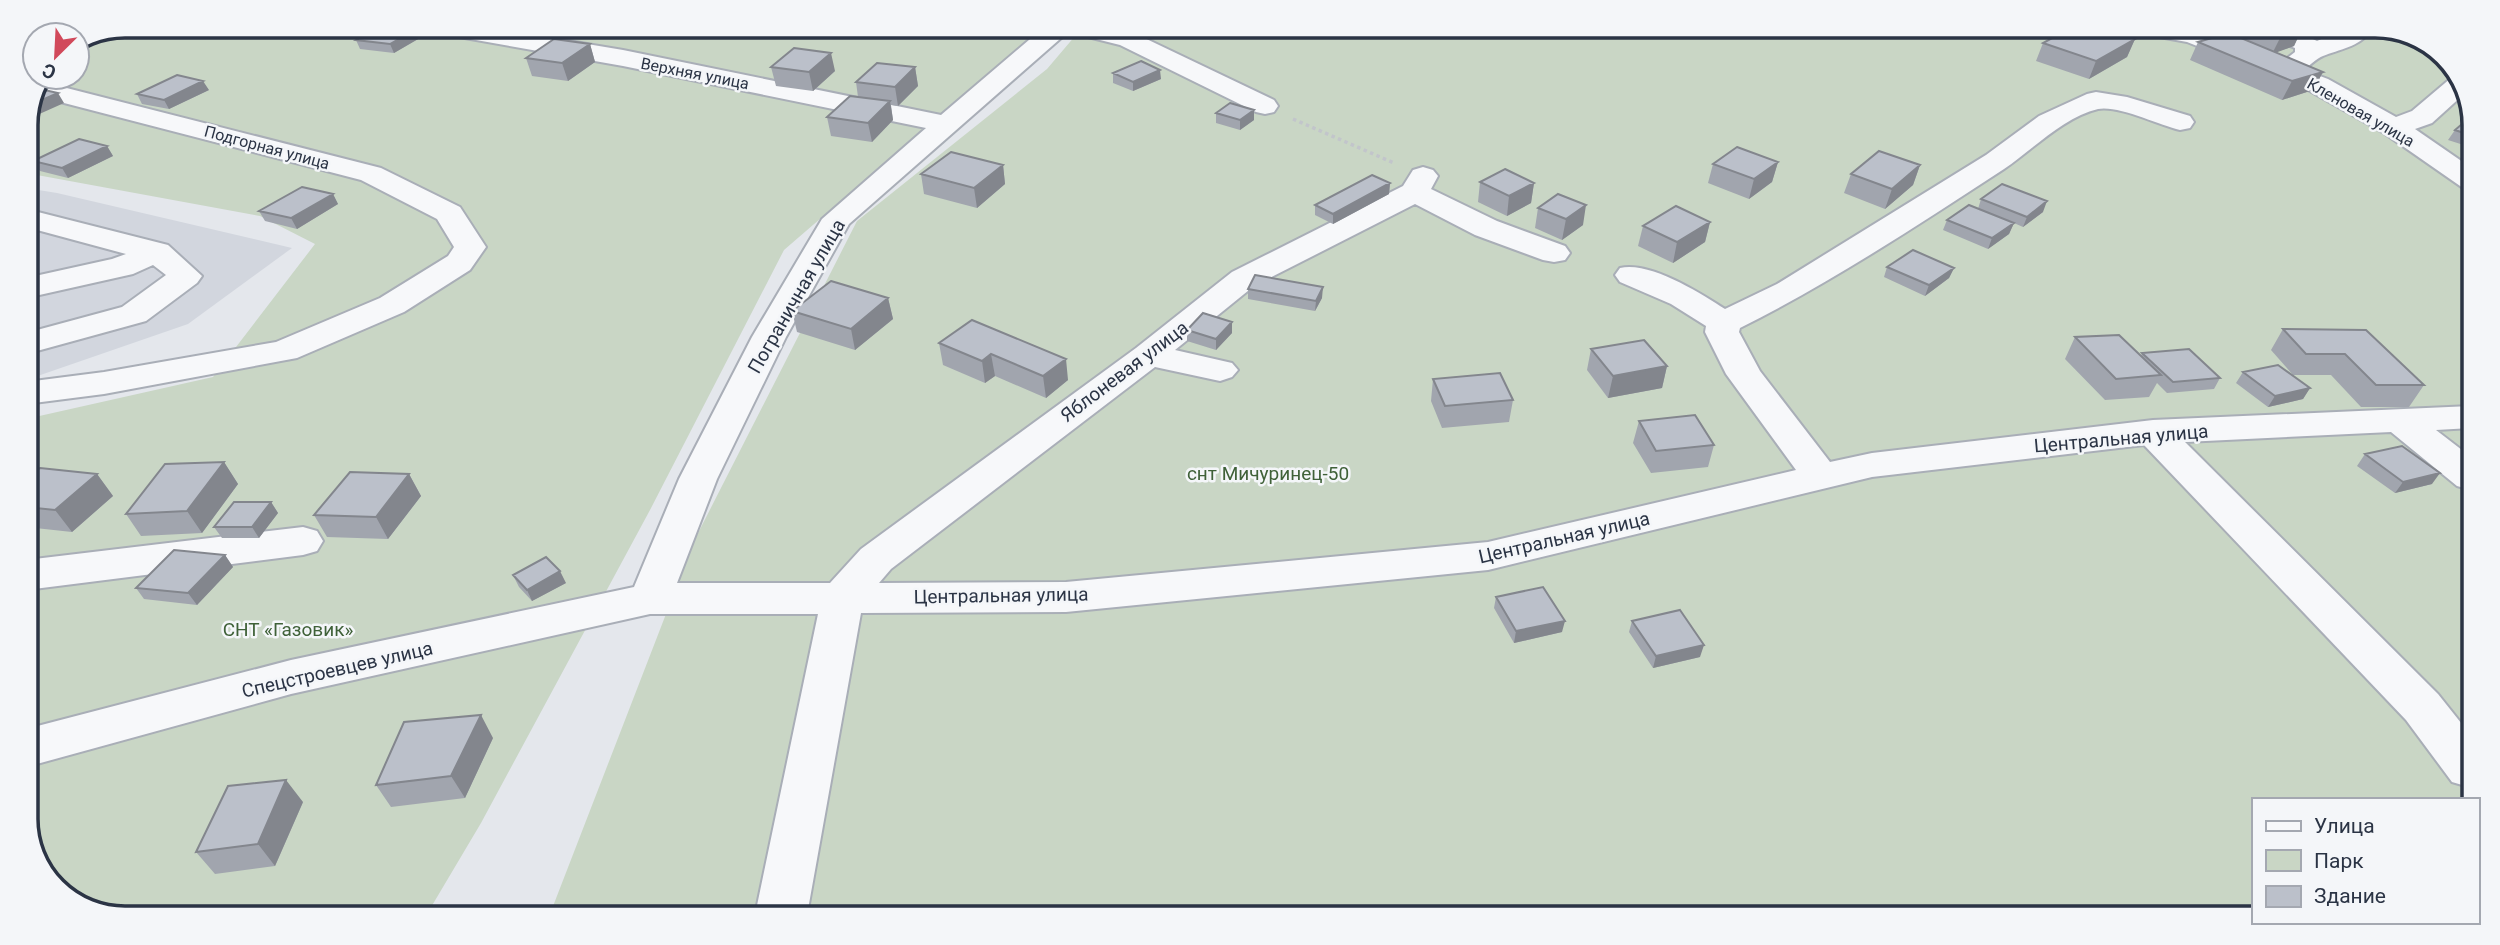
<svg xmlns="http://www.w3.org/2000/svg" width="2500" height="945" font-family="Roboto,sans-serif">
<rect width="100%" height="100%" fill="#e4e7ec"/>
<path fill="#d2d6de" d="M 26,188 L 57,193 L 292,248 L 188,324 L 26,380 Z"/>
<path fill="#c9d6c5" d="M 125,26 L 1036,28 L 1025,42 L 784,250 L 650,510 L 481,823 L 427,914 L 93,913 L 46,880 L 26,827 L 26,419 L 213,377 L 315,244 L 260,216 L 26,173 L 26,119 L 46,77 L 77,77 L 77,46 Z
M 1081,29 L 2407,32 L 2453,65 L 2474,118 L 2469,800 L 2253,800 L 2253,918 L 550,914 L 695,539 L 857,221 L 1047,69 Z"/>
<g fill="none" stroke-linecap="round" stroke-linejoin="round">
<g stroke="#a9aeb7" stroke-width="4">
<path id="minor" d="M 430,27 L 486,27 L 623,50 L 941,115 L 1043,28 L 1112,29 L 1136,34 L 1274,100 L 1278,106 L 1274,112 L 1265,114 L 1256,112 L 1120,45 L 1068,32 L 849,224 L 786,337 L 717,479 L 677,583 L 830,583 L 861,549 L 1136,348 L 1232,272 L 1403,186 L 1413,170 L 1423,167 L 1433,170 L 1438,176 L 1431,189 L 1497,221 L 1565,246 L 1570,253 L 1565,260 L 1554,262 L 1543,260 L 1475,235 L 1415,204 L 1254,286 L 1175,350 L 1232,363 L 1238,370 L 1232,377 L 1220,381 L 1155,367 L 891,569 L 879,583 L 1066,582 L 1488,542 L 1796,470 L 1726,374 L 1705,332 L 1706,326 L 1671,304 L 1620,282 L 1615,275 L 1620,268 C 1650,261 1700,293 1725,309 L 1777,284 L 1986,155 L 2039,116 L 2087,94 L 2096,92 L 2127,97 L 2190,116 L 2194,122 L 2190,128 L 2180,130 C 2159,125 2118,105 2098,109 C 2064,117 2032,150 2004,169 C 1918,225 1832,282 1740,328 L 1739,332 L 1760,371 L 1830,462 L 1872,453 L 2153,420 L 2471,406 L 2471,428 L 2436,430 L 2471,457 L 2471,490 L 2457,486 L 2391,432 L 2185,442 L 2438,694 L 2469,733 L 2469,787 L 2452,782 L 2406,720 L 2144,445 L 1872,477 L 1488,570 L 1066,612 L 861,613 L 807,915 L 755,915 L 818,614 L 650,614 L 291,694 L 26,767 L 26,729 L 291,660 L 634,587 L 679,479 L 752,337 L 822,219 L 926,128 L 623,66 L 442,34 L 433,32 Z
M 2151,31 L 2203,31 L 2282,62 L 2295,52 L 2295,48 L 2264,36 L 2261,31 L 2296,31 L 2317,41 L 2339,31 L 2369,32 C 2361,46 2338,50 2323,56 C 2317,58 2309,66 2304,70 L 2328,79 L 2396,117 L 2412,111 L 2451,78 L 2458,77 L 2464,94 L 2432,123 L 2415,129 L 2473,169 L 2473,191 L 2463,188 L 2384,133 L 2310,91 L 2187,42 L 2154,36 Z
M 43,82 L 381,168 L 460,207 L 486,247 L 470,270 L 404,312 L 297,358 L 104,394 L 26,404 L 26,382 L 104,372 L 276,342 L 380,298 L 448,256 L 454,247 L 437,219 L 361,180 L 37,96 Z
M 26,209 L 168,245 L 202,276 L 197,283 L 146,321 L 26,354 L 26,333 L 122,307 L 166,275 L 153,265 L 133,274 L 26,298 L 26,278 L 112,259 L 126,254 L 26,227 Z
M 303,527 L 317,531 L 323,541 L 317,551 L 303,555 L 26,590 L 26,560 Z"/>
</g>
<path stroke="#c2c5cb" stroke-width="3.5" stroke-dasharray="3.5 3.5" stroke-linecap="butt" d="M 1293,119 L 1394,163"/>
<use href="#minor" fill="#f7f8fa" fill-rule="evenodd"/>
</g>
<path fill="#a1a5ae" d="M 277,27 L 320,27 L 310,32 Z
M 516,27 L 562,27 L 562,28 L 544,39 L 519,35 Z
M 777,28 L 810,28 L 801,33 Z
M 2213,31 L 2301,31 L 2294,46 L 2276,52 L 2323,72 L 2313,90 L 2282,100 L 2190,60 L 2198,42 L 2223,35 Z
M 425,35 L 394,53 L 360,49 L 356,40 Z
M 2135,39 L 2127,57 L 2089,79 L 2036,61 L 2043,43 Z
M 590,44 L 595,62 L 568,81 L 532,76 L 526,58 Z
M 771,67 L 835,71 L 813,91 L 776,86 Z
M 915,67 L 918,86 L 898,106 L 891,105 L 893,120 L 872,142 L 831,136 L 827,117 L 858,97 L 856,82 Z
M 1113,73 L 1161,79 L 1133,91 L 1113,83 Z
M 209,90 L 169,109 L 142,104 L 137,94 Z
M 1254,110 L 1254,120 L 1240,130 L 1216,123 L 1216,113 Z
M 2473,121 L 2473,148 L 2448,140 L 2455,130 Z
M 107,146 L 113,156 L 68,178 L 40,171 L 33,161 Z
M 1778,162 L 1772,182 L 1749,199 L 1708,183 L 1713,164 Z
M 1003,165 L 1005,184 L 977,208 L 924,194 L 921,174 Z
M 1920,165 L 1913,185 L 1885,209 L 1844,193 L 1851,174 Z
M 1480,182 L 1534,183 L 1531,203 L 1507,216 L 1478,202 Z
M 1390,183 L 1389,194 L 1333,224 L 1315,215 L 1315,205 Z
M 333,194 L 338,204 L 297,229 L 265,221 L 259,211 Z
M 1981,199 L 2043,212 L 2023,227 L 2014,223 L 2009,234 L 1988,249 L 1943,230 L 1947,220 L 1978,209 Z
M 1538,208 L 1583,225 L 1562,240 L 1535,228 Z
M 2473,210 L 2473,224 L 2466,220 Z
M 1710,222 L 1705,242 L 1673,263 L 1638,246 L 1643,226 Z
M 1887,267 L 1954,268 L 1949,278 L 1925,296 L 1884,277 Z
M 1248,289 L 1322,298 L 1315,311 L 1248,299 Z
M 888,298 L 893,319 L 855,350 L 797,332 L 792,311 Z
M 972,320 L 1068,380 L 1046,398 L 995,376 L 985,383 L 943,365 L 939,343 Z
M 2283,329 L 2424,385 L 2409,407 L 2361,407 L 2331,375 L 2293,375 L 2271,350 Z
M 1187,330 L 1232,333 L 1216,350 L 1187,341 Z
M 2075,337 L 2141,356 L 2142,353 L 2220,378 L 2214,389 L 2167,393 L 2157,383 L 2149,397 L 2105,400 L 2065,359 Z
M 1591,349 L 1667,366 L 1662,388 L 1608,398 L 1587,370 Z
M 2243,372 L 2310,388 L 2303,399 L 2268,407 L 2236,383 Z
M 1433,379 L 1513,400 L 1509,422 L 1442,428 L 1431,401 Z
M 1639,421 L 1714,445 L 1708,467 L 1651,473 L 1633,443 Z
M 2365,454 L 2432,484 L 2395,493 L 2357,466 Z
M 224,462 L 238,484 L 202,533 L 141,536 L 126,514 Z
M 97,474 L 113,496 L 72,532 L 26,527 L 26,479 Z
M 409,474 L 421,496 L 388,539 L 327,537 L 314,515 Z
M 271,502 L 278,513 L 259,538 L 222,538 L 214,527 Z
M 225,555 L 233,567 L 197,605 L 144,599 L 136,588 Z
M 513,575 L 566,583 L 532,601 L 519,587 Z
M 1496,597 L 1562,632 L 1514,643 L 1494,608 Z
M 1632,621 L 1700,657 L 1653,668 L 1629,632 Z
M 493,738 L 465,798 L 391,807 L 376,785 Z
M 303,802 L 275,866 L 215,874 L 196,852 Z"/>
<path fill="#83868d" d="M 308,27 L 320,27 L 310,32 Z
M 420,27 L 421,27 L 425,35 L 394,53 L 390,44 Z
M 545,27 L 562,27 L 562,28 L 544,39 L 541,30 Z
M 799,28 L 810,28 L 801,33 Z
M 2293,31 L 2301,31 L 2294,46 L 2272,54 L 2281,36 Z
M 2135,39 L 2127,57 L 2089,79 L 2096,61 Z
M 590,44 L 595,62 L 568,81 L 562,63 Z
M 831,53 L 835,71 L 813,91 L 809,72 Z
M 915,67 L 918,86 L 898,106 L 895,87 Z
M 1160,70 L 1161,79 L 1133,91 L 1133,82 Z
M 2323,72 L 2313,90 L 2282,100 L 2292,81 Z
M 203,81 L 209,90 L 169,109 L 164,100 Z
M 58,93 L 64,103 L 26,120 L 33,104 Z
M 890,101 L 893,120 L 872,142 L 868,123 Z
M 1254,110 L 1254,120 L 1240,130 L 1240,120 Z
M 107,146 L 113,156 L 68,178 L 62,168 Z
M 1778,162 L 1772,182 L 1749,199 L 1754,179 Z
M 1003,165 L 1005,184 L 977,208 L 974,188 Z
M 1920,165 L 1913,185 L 1885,209 L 1892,189 Z
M 1390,183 L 1389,194 L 1333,224 L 1333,214 Z
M 1534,183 L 1531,203 L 1507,216 L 1509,196 Z
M 333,194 L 338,204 L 297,229 L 291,218 Z
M 2047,201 L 2043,212 L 2023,227 L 2027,217 Z
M 1586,205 L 1583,225 L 1562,240 L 1566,219 Z
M 1710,222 L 1705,242 L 1673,263 L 1677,242 Z
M 2014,223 L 2009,234 L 1988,249 L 1992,238 Z
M 1954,268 L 1949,278 L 1925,296 L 1929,285 Z
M 1323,287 L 1322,298 L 1315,311 L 1316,301 Z
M 888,298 L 893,319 L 855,350 L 851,329 Z
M 1232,322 L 1232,333 L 1216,350 L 1216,339 Z
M 991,354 L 995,376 L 985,383 L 982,361 Z
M 1066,359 L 1068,380 L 1046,398 L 1043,376 Z
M 1667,366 L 1662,388 L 1608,398 L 1613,376 Z
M 2310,388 L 2303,399 L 2268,407 L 2275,396 Z
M 224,462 L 238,484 L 202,533 L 187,511 Z
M 2440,473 L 2432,484 L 2395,493 L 2403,482 Z
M 97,474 L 113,496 L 72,532 L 55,510 Z
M 409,474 L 421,496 L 388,539 L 376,517 Z
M 271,502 L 278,513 L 259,538 L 252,527 Z
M 225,555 L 233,567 L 197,605 L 188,593 Z
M 560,571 L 566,583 L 532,601 L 527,590 Z
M 1565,621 L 1562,632 L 1514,643 L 1516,631 Z
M 26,627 L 35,637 L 26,649 Z
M 1704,645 L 1700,657 L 1653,668 L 1656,656 Z
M 481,715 L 493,738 L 465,798 L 451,776 Z
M 286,780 L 303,802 L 275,866 L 258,844 Z"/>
<path fill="#bbc0ca" stroke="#83868d" stroke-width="2" d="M 379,27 L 420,27 L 390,44 L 356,40 Z
M 526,27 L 545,27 L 541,30 Z
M 2065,31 L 2110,31 L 2135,39 L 2096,61 L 2043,43 Z
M 2270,31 L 2293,31 L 2281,36 Z
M 2229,33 L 2323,72 L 2292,81 L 2198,42 Z
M 554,39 L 590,44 L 562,63 L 526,58 Z
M 794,48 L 831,53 L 809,72 L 771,67 Z
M 1141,61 L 1160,70 L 1133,82 L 1113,73 Z
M 877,63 L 915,67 L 895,87 L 856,82 Z
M 177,75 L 203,81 L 164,100 L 137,94 Z
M 40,89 L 58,93 L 33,104 Z
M 850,96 L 890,101 L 868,123 L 827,117 Z
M 1230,103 L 1254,110 L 1240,120 L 1216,113 Z
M 2468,119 L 2473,121 L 2473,136 L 2455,130 Z
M 79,139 L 107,146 L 62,168 L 33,161 Z
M 1737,147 L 1778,162 L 1754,179 L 1713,164 Z
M 1879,151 L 1920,165 L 1892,189 L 1851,174 Z
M 951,152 L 1003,165 L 974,188 L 921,174 Z
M 1505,169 L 1534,183 L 1509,196 L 1480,182 Z
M 1372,175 L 1390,183 L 1333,214 L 1315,205 Z
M 2002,184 L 2047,201 L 2027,217 L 1981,199 Z
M 302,187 L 333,194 L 291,218 L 259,211 Z
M 1558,194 L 1586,205 L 1566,219 L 1538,208 Z
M 1969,205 L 2014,223 L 1992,238 L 1947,220 Z
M 1676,206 L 1710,222 L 1677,242 L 1643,226 Z
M 1913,250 L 1954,268 L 1929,285 L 1887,267 Z
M 1255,275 L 1323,287 L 1316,301 L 1248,289 Z
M 831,281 L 888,298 L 851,329 L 792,311 Z
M 1203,313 L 1232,322 L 1216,339 L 1187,330 Z
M 972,320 L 1066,359 L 1043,376 L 991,354 L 982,361 L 939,343 Z
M 2283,329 L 2366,330 L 2424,385 L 2376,385 L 2345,354 L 2306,354 Z
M 2119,335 L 2161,375 L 2116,379 L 2075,337 Z
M 1644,340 L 1667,366 L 1613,376 L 1591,349 Z
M 2189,349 L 2220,378 L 2173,382 L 2142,353 Z
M 2278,365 L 2310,388 L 2275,396 L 2243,372 Z
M 1500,373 L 1513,400 L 1445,406 L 1433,379 Z
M 1695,415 L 1714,445 L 1656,451 L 1639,421 Z
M 2402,446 L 2440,473 L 2403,482 L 2365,454 Z
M 224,462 L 187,511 L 126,514 L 165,464 Z
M 40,468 L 97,474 L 55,510 L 26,507 L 26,479 Z
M 350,472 L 409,474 L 376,517 L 314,515 Z
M 234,502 L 271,502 L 252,527 L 214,527 Z
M 174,550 L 225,555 L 188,593 L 136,588 Z
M 546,557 L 560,571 L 527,590 L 513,575 Z
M 1543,587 L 1565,621 L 1516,631 L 1496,597 Z
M 1680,610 L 1704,645 L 1656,656 L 1632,621 Z
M 481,715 L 451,776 L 376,785 L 404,722 Z
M 286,780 L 258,844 L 196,852 L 228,786 Z"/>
<g text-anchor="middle" stroke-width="5" stroke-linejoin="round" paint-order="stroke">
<g font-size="16" fill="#2b3445" stroke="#f4f6f9">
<text transform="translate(695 73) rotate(11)" y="6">Верхняя улица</text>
<text transform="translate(2361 112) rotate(30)" y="6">Кленовая улица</text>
<text transform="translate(267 147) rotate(15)" y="6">Подгорная улица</text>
</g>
<g font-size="19" fill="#2b3445" stroke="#f4f6f9">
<text transform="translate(796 296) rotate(-60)" y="7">Пограничная улица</text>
<text transform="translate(1124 371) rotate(-37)" y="7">Яблоневая улица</text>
<text transform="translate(2121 438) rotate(-5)" y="7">Центральная улица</text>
<text transform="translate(1564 537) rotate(-13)" y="7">Центральная улица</text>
<text transform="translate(1001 595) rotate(-1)" y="7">Центральная улица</text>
<text transform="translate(337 669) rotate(-13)" y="7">Спецстроевцев улица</text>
</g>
<g font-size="19" fill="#3f6138" stroke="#f4f6f9">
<text x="1268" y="480">снт Мичуринец-50</text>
<text x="288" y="636">СНТ «Газовик»</text>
</g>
</g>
<path d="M0 0H2500V945H0ZM125 38H2375A87 87 0 0 1 2462 125V819A87 87 0 0 1 2375 906H125A87 87 0 0 1 38 819V125A87 87 0 0 1 125 38Z" fill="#f4f6f9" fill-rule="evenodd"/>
<path fill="none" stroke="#2b3445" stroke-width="3.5" d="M125 38H2375A87 87 0 0 1 2462 125V819A87 87 0 0 1 2375 906H125A87 87 0 0 1 38 819V125A87 87 0 0 1 125 38Z"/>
<rect x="2252" y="798" width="228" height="126" fill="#f4f6f9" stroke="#a4a8b1" stroke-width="2"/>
<rect x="2266" y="821" width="35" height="10" fill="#f7f8fa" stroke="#a4a8b1" stroke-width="2"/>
<text x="2314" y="833" font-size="21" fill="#2b3445">Улица</text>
<rect x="2266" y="850" width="35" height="21" fill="#c9d6c5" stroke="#a4a8b1" stroke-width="2"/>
<text x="2314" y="868" font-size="21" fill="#2b3445">Парк</text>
<rect x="2266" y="886" width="35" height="21" fill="#bbc0ca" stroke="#a4a8b1" stroke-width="2"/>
<text x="2314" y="903" font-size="21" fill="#2b3445">Здание</text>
<g transform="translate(56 56) rotate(204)"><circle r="33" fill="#f4f6f9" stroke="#a4a8b1" stroke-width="2"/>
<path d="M0-5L12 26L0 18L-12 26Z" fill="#d1495b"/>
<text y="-10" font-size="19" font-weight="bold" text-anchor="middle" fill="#2b3445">С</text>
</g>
</svg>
